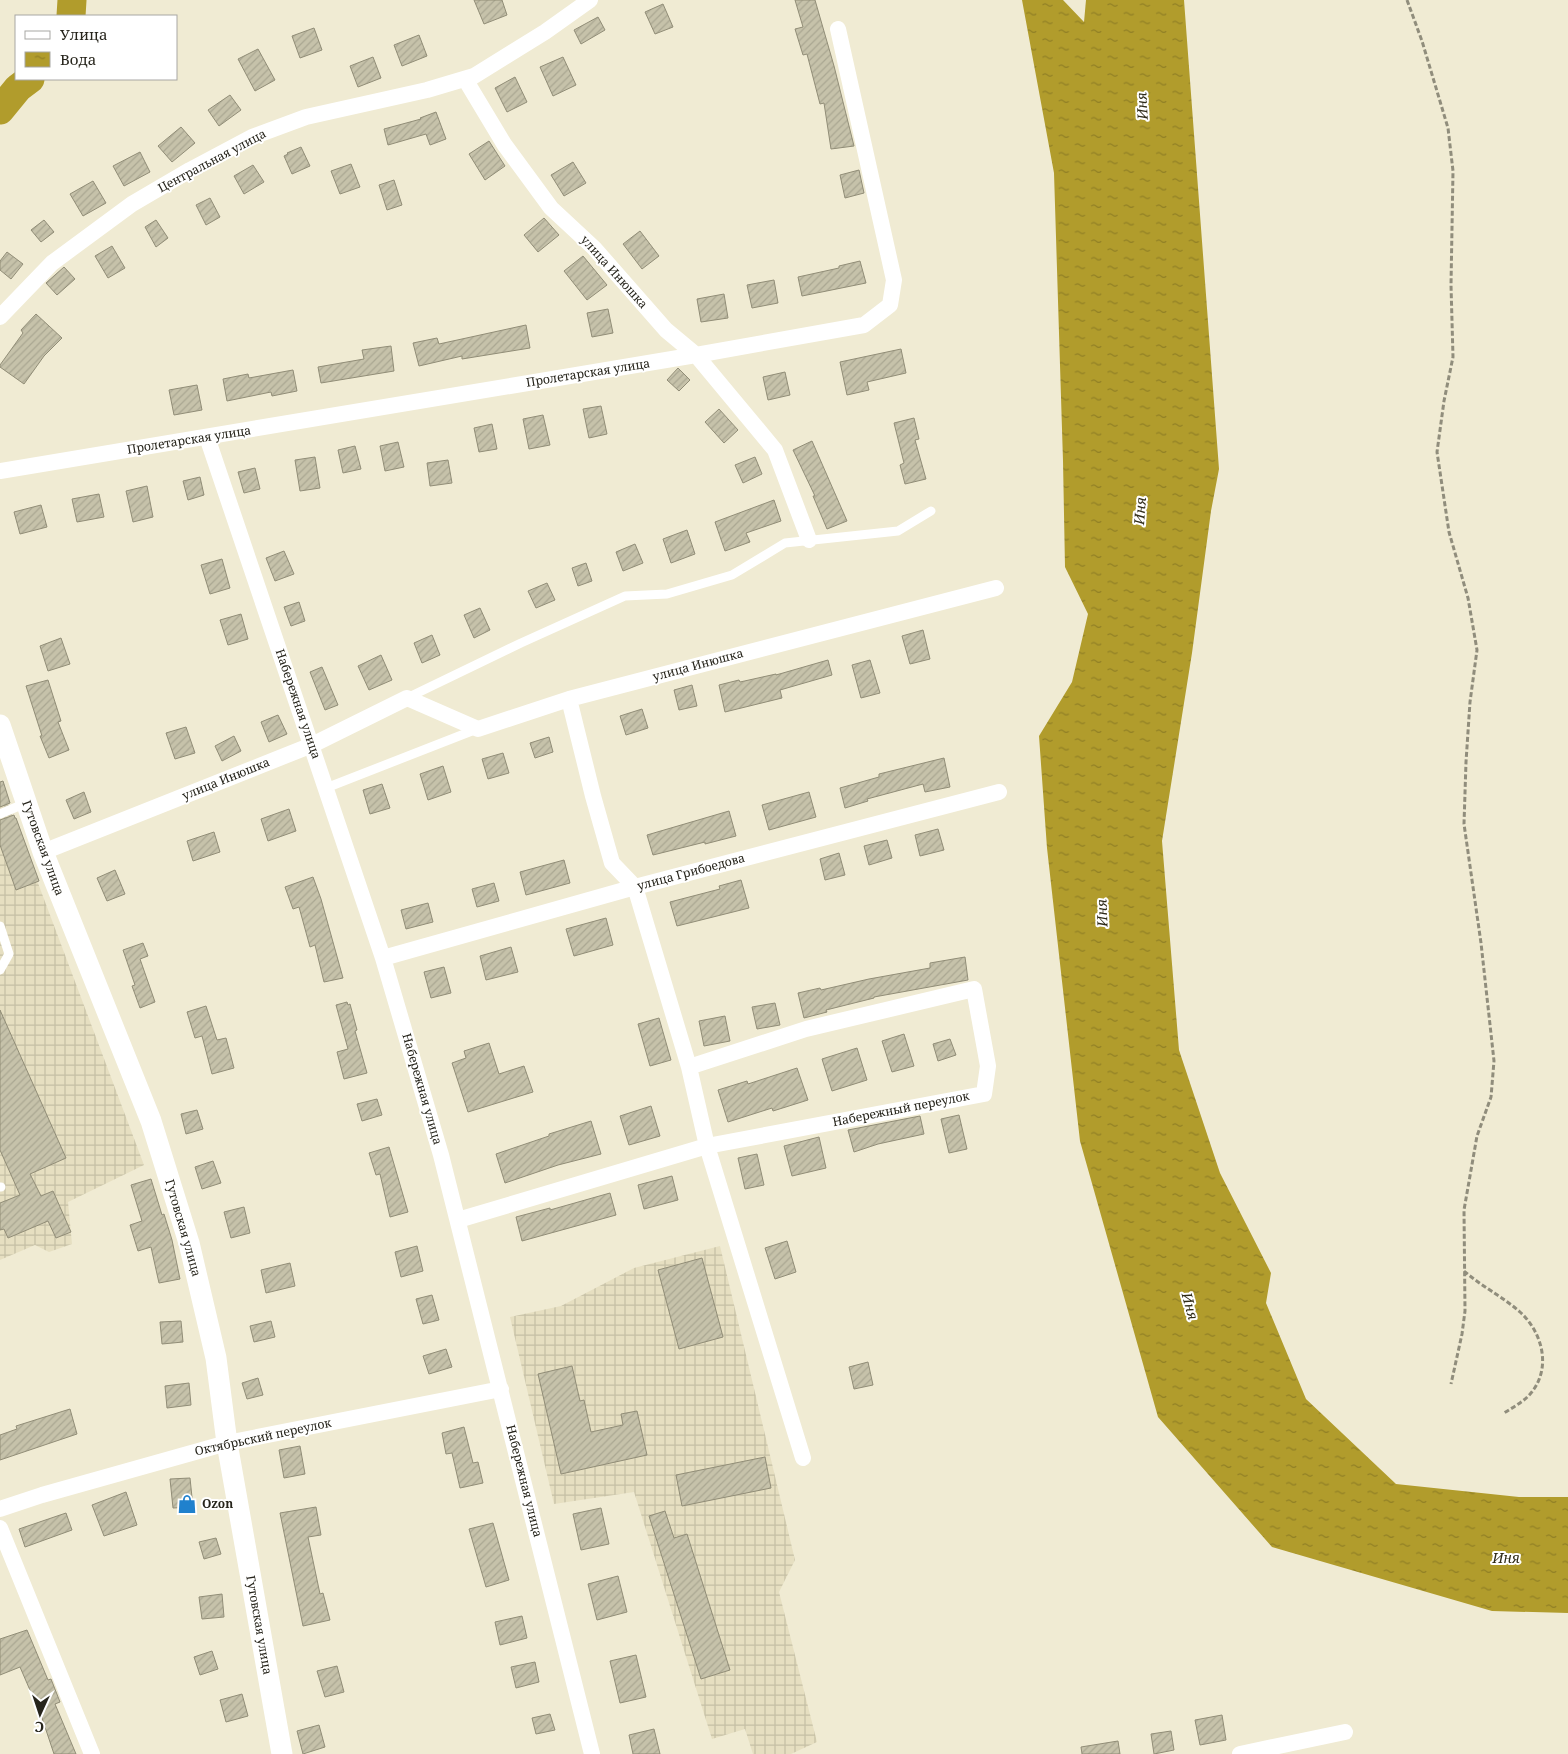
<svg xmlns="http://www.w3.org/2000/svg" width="1568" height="1754" font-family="'Noto Serif',serif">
<defs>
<pattern id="industrial-grid" width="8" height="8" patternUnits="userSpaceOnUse" patternTransform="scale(1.25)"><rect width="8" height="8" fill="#e6dfc1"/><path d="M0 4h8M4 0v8" fill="none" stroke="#c5bfa5"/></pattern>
<pattern id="water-ripples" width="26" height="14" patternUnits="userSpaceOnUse" patternTransform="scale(1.25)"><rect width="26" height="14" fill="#b19c2c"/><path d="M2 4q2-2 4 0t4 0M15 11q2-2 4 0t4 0" fill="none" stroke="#907f25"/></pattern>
<pattern id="building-hatch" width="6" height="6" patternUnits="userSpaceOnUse" patternTransform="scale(1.25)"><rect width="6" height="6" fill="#c6c2aa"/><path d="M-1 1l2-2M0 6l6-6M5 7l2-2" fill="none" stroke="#aaa792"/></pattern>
</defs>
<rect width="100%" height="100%" fill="#f0ebd3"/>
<path fill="url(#industrial-grid)" d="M 0,782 L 144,1165 L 68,1202 L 72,1244 L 49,1252 L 35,1245 L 0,1260 Z
M 720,1246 L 795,1560 L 779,1592 L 817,1742 L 791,1754 L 753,1754 L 745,1729 L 712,1739 L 634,1492 L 554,1504 L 510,1317 L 561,1306 L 634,1268 Z"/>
<path fill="url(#water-ripples)" d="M 1022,0 L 1063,0 L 1084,22 L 1086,0 L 1184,0 L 1219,469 L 1211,511 L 1192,653 L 1162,841 L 1179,1050 L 1220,1173 L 1271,1273 L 1266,1303 L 1306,1399 L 1396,1484 L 1519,1497 L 1568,1497 L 1568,1613 L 1492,1611 L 1272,1547 L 1158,1417 L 1080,1141 L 1047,848 L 1039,736 L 1072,682 L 1088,614 L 1065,567 L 1063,461 L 1054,173 Z"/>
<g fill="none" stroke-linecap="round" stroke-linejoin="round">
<path stroke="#b19c2c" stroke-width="29" d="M 71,16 L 72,0
M 0,110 L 18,88 L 30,79"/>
</g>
<path fill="url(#building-hatch)" stroke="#918d77" d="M 474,0 L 502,0 L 507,15 L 484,24 Z
M 795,0 L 815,0 L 834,66 L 854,146 L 831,149 L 824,103 L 820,104 L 807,54 L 803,55 L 795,29 L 803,27 Z
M 663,4 L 673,27 L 655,34 L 645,12 Z
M 598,17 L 605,30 L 581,44 L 574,30 Z
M 314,28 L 322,50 L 300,58 L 292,36 Z
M 419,35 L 427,56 L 402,66 L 394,45 Z
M 258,49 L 275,80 L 255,91 L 238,59 Z
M 373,57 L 381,78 L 358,87 L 350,66 Z
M 563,57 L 576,85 L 553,96 L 540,67 Z
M 515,77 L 527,102 L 507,112 L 495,88 Z
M 230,95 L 241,110 L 219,126 L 208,110 Z
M 436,112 L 446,139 L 430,145 L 426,134 L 388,145 L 384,129 L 421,119 L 420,118 Z
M 181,127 L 195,143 L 172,162 L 158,146 Z
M 489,141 L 505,166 L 485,180 L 469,154 Z
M 301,147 L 310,166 L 292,174 L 284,156 L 288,154 L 287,153 Z
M 140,152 L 150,172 L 124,186 L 113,166 Z
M 573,162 L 586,183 L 564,196 L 551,175 Z
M 351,164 L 360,187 L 340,194 L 331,171 Z
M 253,165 L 264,182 L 244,194 L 234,176 Z
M 859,170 L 864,193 L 845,198 L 840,175 Z
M 394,180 L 402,205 L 387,210 L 379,185 Z
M 93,181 L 106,203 L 83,216 L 70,194 Z
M 210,198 L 220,217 L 206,225 L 196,205 Z
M 544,218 L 559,235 L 538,252 L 524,235 Z
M 44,220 L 54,232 L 41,242 L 31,230 Z
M 156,220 L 168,238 L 156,247 L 145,227 Z
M 640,231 L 659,256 L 642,269 L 623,244 Z
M 112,246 L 125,268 L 108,278 L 95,256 Z
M 7,252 L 23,264 L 11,279 L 0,270 L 0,261 Z
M 583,256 L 607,285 L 587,300 L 564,271 Z
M 860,261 L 866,283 L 802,296 L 798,277 L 839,268 L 839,266 Z
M 64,267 L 75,279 L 57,295 L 46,283 Z
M 774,280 L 778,303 L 752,308 L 747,285 Z
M 724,294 L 728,318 L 701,322 L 697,299 Z
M 608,309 L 613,333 L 592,337 L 587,313 Z
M 36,314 L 62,338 L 44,356 L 24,384 L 0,367 L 0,365 L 23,333 L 21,330 Z
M 526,325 L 530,348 L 462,359 L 462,356 L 419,366 L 413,343 L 437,338 L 439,344 Z
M 391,346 L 394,371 L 321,383 L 318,367 L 364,359 L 362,350 Z
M 901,349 L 906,373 L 867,382 L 869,390 L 847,395 L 840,362 Z
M 678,368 L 690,380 L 679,391 L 667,380 Z
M 293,370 L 297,391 L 272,396 L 271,392 L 227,401 L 223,379 L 248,374 L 249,378 Z
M 785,372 L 790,395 L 768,400 L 763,377 Z
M 197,385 L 202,410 L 174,415 L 169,390 Z
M 601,406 L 607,434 L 589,438 L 583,409 Z
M 719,409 L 738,430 L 724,443 L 705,422 Z
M 543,415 L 550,445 L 529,449 L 523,419 Z
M 914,418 L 919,439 L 915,440 L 926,479 L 905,484 L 900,465 L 904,463 L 894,423 Z
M 492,424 L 497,449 L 479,452 L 474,428 Z
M 812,441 L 847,521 L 827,529 L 813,496 L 815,496 L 793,450 Z
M 398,442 L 404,467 L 385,471 L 380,446 Z
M 355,446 L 361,469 L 343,473 L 338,450 Z
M 315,457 L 320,488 L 300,491 L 295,460 Z
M 755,457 L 762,474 L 743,483 L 735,465 Z
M 448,460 L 452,483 L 430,486 L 427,463 Z
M 255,468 L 260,489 L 244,493 L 238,472 Z
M 200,477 L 204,495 L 188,500 L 183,481 Z
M 147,486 L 153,517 L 133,522 L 126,491 Z
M 99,494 L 104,517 L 77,522 L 72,499 Z
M 774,500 L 781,521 L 746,533 L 750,542 L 725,551 L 715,522 Z
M 41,505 L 47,527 L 20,534 L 14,512 Z
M 687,530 L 695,554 L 671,563 L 663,539 Z
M 635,544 L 643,563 L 623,571 L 616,552 Z
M 284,551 L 294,574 L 275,581 L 266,558 Z
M 222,559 L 230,588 L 210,594 L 201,565 Z
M 586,563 L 592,581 L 578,586 L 572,568 Z
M 547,583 L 555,600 L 536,608 L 528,591 Z
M 299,602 L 305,621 L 291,626 L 284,607 Z
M 480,608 L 490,630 L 474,638 L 464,615 Z
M 241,614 L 248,639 L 228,645 L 220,620 Z
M 923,630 L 930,659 L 910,664 L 902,636 Z
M 432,635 L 440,655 L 422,663 L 414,643 Z
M 61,638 L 70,664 L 48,671 L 40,646 Z
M 381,655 L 392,680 L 369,690 L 358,666 Z
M 828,660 L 832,675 L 780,690 L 782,698 L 725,712 L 719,685 L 739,680 L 740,682 L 776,674 L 776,675 Z
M 870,660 L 880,693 L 861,698 L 852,665 Z
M 322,667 L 338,705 L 325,710 L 310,672 Z
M 48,680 L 61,721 L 58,722 L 69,750 L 49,758 L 40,736 L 42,736 L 26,686 Z
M 692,685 L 697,706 L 679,710 L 674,690 Z
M 642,709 L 648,728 L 626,735 L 620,716 Z
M 278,715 L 287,734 L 269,742 L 261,722 Z
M 186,727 L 195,753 L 175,759 L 166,733 Z
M 234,736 L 241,751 L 222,761 L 215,746 Z
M 549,737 L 553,752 L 535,758 L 530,743 Z
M 503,753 L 509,773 L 488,779 L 482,759 Z
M 944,758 L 950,787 L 925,792 L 923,784 L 867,799 L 868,801 L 845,808 L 840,788 L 879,777 L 879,774 Z
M 443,766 L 451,792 L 428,800 L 420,774 Z
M 3,781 L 10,803 L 0,807 L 0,782 Z
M 382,784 L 390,808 L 370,814 L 363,790 Z
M 84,792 L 91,812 L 74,819 L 66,800 Z
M 809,792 L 816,817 L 769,830 L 762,805 Z
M 289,809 L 296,831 L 268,841 L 261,819 Z
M 729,811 L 736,836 L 705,844 L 705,842 L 653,855 L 647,835 Z
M 14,815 L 15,818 L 16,818 L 39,881 L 16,890 L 0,845 L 0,820 Z
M 938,829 L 944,850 L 920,856 L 915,835 Z
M 214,832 L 220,852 L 193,861 L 187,841 Z
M 887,840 L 892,858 L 869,865 L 864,846 Z
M 839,853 L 845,875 L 825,880 L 820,859 Z
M 564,860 L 570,883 L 526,895 L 520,872 Z
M 115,870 L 125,894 L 107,901 L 97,878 Z
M 313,877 L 321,899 L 343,978 L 324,982 L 315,945 L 310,947 L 299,907 L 293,909 L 285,887 Z
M 741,880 L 749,908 L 677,926 L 670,902 L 720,889 L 719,886 Z
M 494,883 L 499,901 L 477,907 L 472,889 Z
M 428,903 L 433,922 L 406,929 L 401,910 Z
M 606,918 L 613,945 L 574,956 L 566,929 Z
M 143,943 L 148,956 L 140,959 L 155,1002 L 140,1008 L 132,986 L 135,985 L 123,950 Z
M 511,947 L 518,972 L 486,980 L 480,956 Z
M 965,957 L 968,980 L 874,997 L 874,998 L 826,1010 L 827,1012 L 804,1018 L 798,993 L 820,988 L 821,990 L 869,979 L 930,968 L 930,963 Z
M 444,967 L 451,993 L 431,998 L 424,972 Z
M 347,1002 L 348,1005 L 350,1004 L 357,1030 L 355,1031 L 367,1073 L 344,1079 L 337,1052 L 348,1049 L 336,1005 Z
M 775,1003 L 780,1025 L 757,1029 L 752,1007 Z
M 206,1006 L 217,1040 L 226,1038 L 234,1068 L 212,1074 L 202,1036 L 195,1038 L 187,1012 Z
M 0,1010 L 66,1158 L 30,1174 L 41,1196 L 53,1191 L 71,1232 L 56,1238 L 48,1221 L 8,1238 L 4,1229 L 0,1230 L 0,1203 L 20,1195 L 0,1150 Z
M 725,1016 L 730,1041 L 704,1046 L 699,1021 Z
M 659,1018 L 671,1060 L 650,1066 L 638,1024 Z
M 904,1034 L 914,1066 L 892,1072 L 882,1041 Z
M 950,1039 L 956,1055 L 938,1061 L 933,1044 Z
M 489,1043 L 499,1074 L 524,1066 L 533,1092 L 468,1112 L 452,1063 L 466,1058 L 464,1051 Z
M 857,1048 L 867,1080 L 832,1091 L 822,1059 Z
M 797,1068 L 808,1100 L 773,1111 L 772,1108 L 728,1122 L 718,1090 L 747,1081 L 748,1084 Z
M 377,1099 L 382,1115 L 362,1121 L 357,1104 Z
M 651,1106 L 660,1136 L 629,1145 L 620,1116 Z
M 197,1110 L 203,1129 L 186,1134 L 181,1114 Z
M 959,1115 L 967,1149 L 949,1153 L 941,1119 Z
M 920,1116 L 924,1134 L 878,1144 L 854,1152 L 848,1130 Z
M 591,1121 L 601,1154 L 558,1165 L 505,1183 L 496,1154 L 549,1136 L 549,1134 Z
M 819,1137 L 826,1168 L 792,1176 L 784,1146 Z
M 389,1147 L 408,1212 L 390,1217 L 380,1174 L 376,1175 L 369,1153 Z
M 757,1154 L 764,1185 L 745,1189 L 738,1158 Z
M 213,1161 L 221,1183 L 202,1189 L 195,1167 Z
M 672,1176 L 678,1200 L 644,1209 L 638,1185 Z
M 151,1179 L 162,1215 L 164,1214 L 172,1240 L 180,1279 L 159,1283 L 151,1247 L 138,1251 L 130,1225 L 142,1221 L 131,1185 Z
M 610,1193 L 616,1215 L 522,1241 L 516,1217 L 550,1208 L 550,1210 Z
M 244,1207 L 250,1233 L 231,1238 L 224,1212 Z
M 787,1241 L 796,1272 L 775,1279 L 765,1248 Z
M 417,1246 L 423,1271 L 401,1277 L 395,1252 Z
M 702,1258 L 723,1337 L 679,1349 L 658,1270 Z
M 290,1263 L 295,1286 L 266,1293 L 261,1270 Z
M 432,1295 L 439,1320 L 423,1324 L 416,1299 Z
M 181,1321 L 183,1342 L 162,1344 L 160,1322 Z
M 271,1321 L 275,1337 L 254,1342 L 250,1326 Z
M 446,1349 L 452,1367 L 429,1374 L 423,1356 Z
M 868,1362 L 873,1385 L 854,1389 L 849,1367 Z
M 572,1366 L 580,1401 L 584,1400 L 591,1432 L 623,1425 L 621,1414 L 637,1411 L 647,1455 L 561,1474 L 538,1374 Z
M 258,1378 L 263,1395 L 247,1399 L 242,1383 Z
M 189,1383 L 191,1405 L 167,1408 L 165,1386 Z
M 70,1409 L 77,1434 L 0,1460 L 0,1435 L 17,1429 L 16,1426 Z
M 464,1427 L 473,1463 L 478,1462 L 483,1483 L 460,1488 L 452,1453 L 446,1454 L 442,1433 Z
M 300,1446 L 305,1474 L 284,1478 L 279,1450 Z
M 765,1457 L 771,1488 L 682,1506 L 676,1475 Z
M 190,1478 L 193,1507 L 173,1508 L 170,1479 Z
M 126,1492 L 137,1525 L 104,1536 L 92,1505 Z
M 316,1507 L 321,1535 L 308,1537 L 320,1594 L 323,1593 L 330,1620 L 303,1626 L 280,1513 Z
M 601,1508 L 609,1544 L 581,1550 L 573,1514 Z
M 665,1511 L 674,1538 L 687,1534 L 730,1670 L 701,1679 L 649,1516 Z
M 66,1513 L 72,1530 L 25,1547 L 19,1529 Z
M 493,1523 L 509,1580 L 486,1587 L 469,1529 Z
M 216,1538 L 221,1554 L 204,1559 L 199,1542 Z
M 618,1576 L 627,1612 L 597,1620 L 588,1584 Z
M 222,1594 L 224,1617 L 202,1619 L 199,1597 Z
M 522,1616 L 527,1638 L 500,1645 L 495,1622 Z
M 27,1630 L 48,1680 L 51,1679 L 60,1702 L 55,1704 L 76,1754 L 54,1754 L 42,1718 L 20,1667 L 0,1675 L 0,1639 Z
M 212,1651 L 218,1669 L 200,1675 L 194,1657 Z
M 636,1655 L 646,1697 L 620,1703 L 610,1661 Z
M 535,1662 L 539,1682 L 516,1688 L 511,1667 Z
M 337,1666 L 344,1692 L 325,1697 L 317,1671 Z
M 242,1694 L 248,1716 L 226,1722 L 220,1700 Z
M 550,1714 L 555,1730 L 536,1734 L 532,1718 Z
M 1222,1715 L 1226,1740 L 1200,1745 L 1195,1720 Z
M 319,1725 L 325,1747 L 303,1754 L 297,1731 Z
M 654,1729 L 660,1754 L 633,1754 L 629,1735 Z
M 1171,1731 L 1174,1750 L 1154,1754 L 1151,1734 Z
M 1118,1741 L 1120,1754 L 1082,1754 L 1081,1747 Z"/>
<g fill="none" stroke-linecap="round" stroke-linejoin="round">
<path stroke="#908d7c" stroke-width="3" stroke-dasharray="5 2.5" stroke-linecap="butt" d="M 1407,0 L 1422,41 L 1448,128 L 1453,171 L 1451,285 L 1453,357 L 1444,401 L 1437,452 L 1449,532 L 1468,598 L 1477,650 L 1470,702 L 1466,762 L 1464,824 L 1481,943 L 1494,1061 L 1491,1097 L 1477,1136 L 1464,1210 L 1465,1311 L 1462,1334 L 1451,1384
M 1464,1271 C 1481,1286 1503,1297 1520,1312 C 1541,1331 1551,1364 1534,1389 C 1527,1400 1515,1406 1504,1413"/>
<path stroke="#fff" stroke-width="9" d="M 407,698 L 521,643 L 625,596 L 667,594 L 732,575 L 785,543 L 898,531 L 931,511
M 326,788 L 477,729
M 0,814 L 26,803
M 0,926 L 9,954 L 0,970
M 0,1187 L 1,1187"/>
<path stroke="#fff" stroke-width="16" d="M 465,79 L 504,144 L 551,208 L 594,248 L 666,330 L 696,355 L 775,450 L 809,540
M 0,317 L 52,263 L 132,204 L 190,170 L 252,137 L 306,117 L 427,90 L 474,76 L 545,32 L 590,0
M 207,437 L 383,958 L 441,1155 L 592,1754
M 0,471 L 696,355 L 864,325 L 890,305 L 894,280 L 838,29
M 569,699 L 593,796 L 612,863 L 635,887 L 689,1067 L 707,1146 L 803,1458
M 43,852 L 312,745 L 407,698 L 478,729 L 569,699 L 996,588
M 383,958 L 635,887 L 999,792
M 458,1220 L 707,1146 L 984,1094 L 988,1066 L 974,989 L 806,1029 L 689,1067
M 0,1509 L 42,1495 L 227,1443 L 501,1389
M 0,1528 L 92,1754
M 1240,1754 L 1345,1732"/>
<path stroke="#fff" stroke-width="21" d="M 0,725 L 43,852 L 151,1121 L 189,1243 L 216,1358 L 227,1443 L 282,1754"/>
</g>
<defs>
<g id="shop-bare" transform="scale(1.5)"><path d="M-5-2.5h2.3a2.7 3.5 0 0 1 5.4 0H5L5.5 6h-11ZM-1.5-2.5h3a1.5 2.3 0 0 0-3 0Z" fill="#2081cd" stroke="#fff" stroke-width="2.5" paint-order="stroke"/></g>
</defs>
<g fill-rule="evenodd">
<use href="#shop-bare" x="187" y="1504"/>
</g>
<g text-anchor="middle" stroke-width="4" stroke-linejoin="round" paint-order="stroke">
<g font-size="12" fill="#26241b" stroke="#fff">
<text transform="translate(212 161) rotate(-28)" y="4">Центральная улица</text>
<text transform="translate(614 272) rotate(48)" y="4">улица Инюшка</text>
<text transform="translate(588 373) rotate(-9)" y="4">Пролетарская улица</text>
<text transform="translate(189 440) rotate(-9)" y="4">Пролетарская улица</text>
<text transform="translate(698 665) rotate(-15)" y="4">улица Инюшка</text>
<text transform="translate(298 704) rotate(71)" y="4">Набережная улица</text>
<text transform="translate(226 779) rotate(-22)" y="4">улица Инюшка</text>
<text transform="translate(43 848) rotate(70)" y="4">Гутовская улица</text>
<text transform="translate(691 872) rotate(-15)" y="4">улица Грибоедова</text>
<text transform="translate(422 1089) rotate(74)" y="4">Набережная улица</text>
<text transform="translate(901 1109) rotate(-11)" y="4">Набережный переулок</text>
<text transform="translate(183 1228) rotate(74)" y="4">Гутовская улица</text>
<text transform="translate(263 1437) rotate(-12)" y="4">Октябрьский переулок</text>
<text transform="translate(524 1481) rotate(76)" y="4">Набережная улица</text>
<text transform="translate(259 1625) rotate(80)" y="4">Гутовская улица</text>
</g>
<g font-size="12" font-weight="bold" fill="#26241b" stroke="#fff" text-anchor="start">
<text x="202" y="1508">Ozon</text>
</g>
<g font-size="14" font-style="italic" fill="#2f2b18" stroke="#fff">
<text transform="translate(1142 106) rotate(-93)" y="5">Иня</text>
<text transform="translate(1140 511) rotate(-86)" y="5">Иня</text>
<text transform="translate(1102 913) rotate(-92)" y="5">Иня</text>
<text transform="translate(1190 1306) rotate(75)" y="5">Иня</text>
<text x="1506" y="1563">Иня</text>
</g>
</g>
<rect x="15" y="15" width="162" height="65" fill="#ffffff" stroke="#a8a7a4"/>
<rect x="25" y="31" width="25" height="8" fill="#ffffff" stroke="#a8a7a4"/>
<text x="60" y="40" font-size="15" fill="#26241b">Улица</text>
<rect x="25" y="52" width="25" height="15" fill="url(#water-ripples)" stroke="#a8a7a4"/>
<text x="60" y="65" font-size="15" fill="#26241b">Вода</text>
<g transform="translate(40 1714) rotate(183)" stroke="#ffffff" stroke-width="4" paint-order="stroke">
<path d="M0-4L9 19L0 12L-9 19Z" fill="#26241b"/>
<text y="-8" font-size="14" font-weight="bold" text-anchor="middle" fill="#26241b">С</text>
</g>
</svg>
